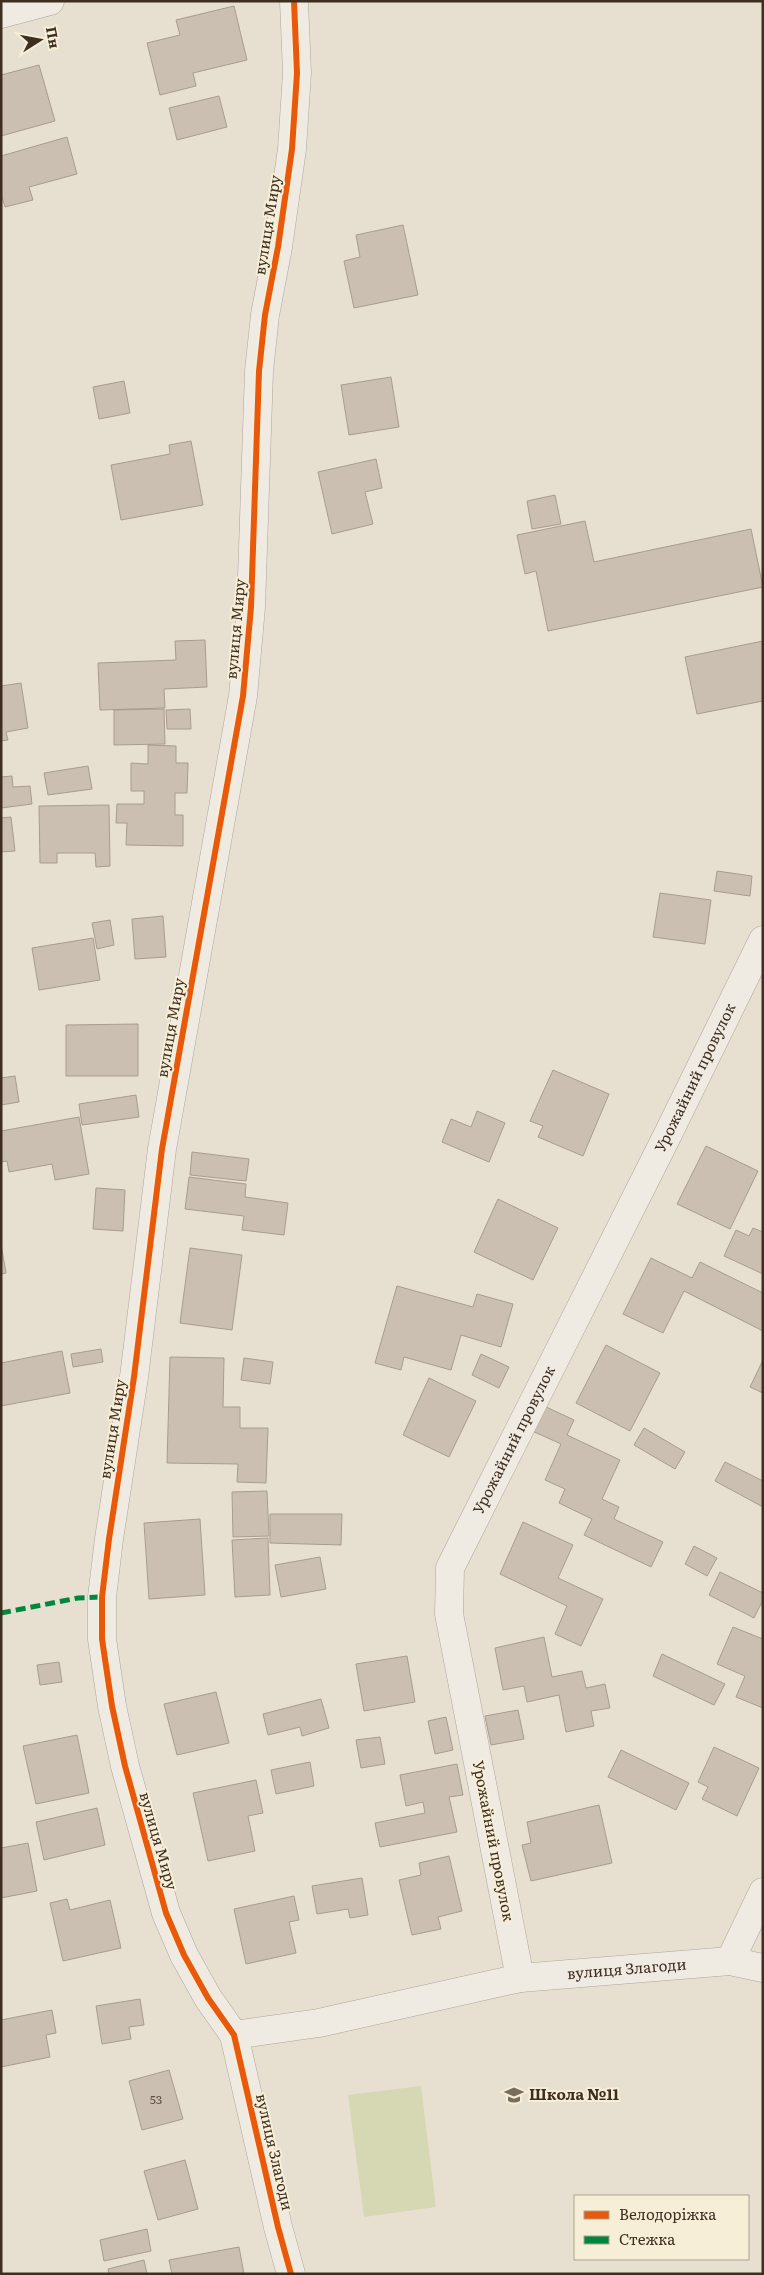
<svg xmlns="http://www.w3.org/2000/svg" width="764" height="2275" font-family="Literata,serif">
<rect width="100%" height="100%" fill="#e7e0d1"/>
<path fill="#d6d7b3" d="M 421,2086 L 436,2207 L 364,2217 L 348,2095 Z"/>
<path fill="#cbbfb2" stroke="#a89c90" d="M 234,6 L 247,60 L 193,73 L 196,86 L 160,95 L 147,43 L 180,35 L 176,20 Z
M 39,65 L 55,121 L 1,136 L 1,75 Z
M 219,96 L 227,127 L 177,140 L 169,108 Z
M 67,137 L 77,174 L 29,187 L 33,200 L 5,207 L 1,194 L 1,156 Z
M 403,225 L 418,295 L 354,308 L 344,261 L 360,257 L 356,235 Z
M 391,377 L 399,427 L 349,435 L 341,385 Z
M 124,381 L 130,413 L 99,419 L 93,387 Z
M 191,441 L 203,505 L 121,520 L 111,465 L 170,454 L 169,445 Z
M 376,459 L 382,488 L 365,492 L 373,524 L 332,534 L 318,472 Z
M 555,495 L 561,524 L 532,529 L 527,501 Z
M 585,521 L 594,562 L 751,529 L 763,587 L 548,631 L 536,571 L 525,574 L 517,535 Z
M 205,640 L 207,687 L 164,689 L 165,708 L 100,710 L 98,663 L 176,660 L 175,641 Z
M 763,641 L 763,701 L 697,714 L 685,657 Z
M 21,683 L 28,728 L 6,732 L 8,740 L 1,741 L 1,686 Z
M 164,709 L 165,744 L 114,745 L 114,710 Z
M 190,709 L 191,729 L 167,729 L 166,710 Z
M 148,745 L 176,746 L 176,763 L 188,763 L 187,793 L 175,793 L 175,815 L 183,815 L 183,846 L 126,845 L 127,823 L 116,823 L 117,804 L 144,804 L 144,791 L 131,791 L 131,763 L 148,764 Z
M 88,766 L 92,789 L 48,795 L 44,773 Z
M 12,776 L 13,787 L 30,786 L 32,804 L 1,808 L 1,777 Z
M 109,805 L 110,866 L 96,867 L 95,853 L 57,853 L 57,863 L 40,863 L 39,806 Z
M 11,817 L 15,851 L 1,852 L 1,818 Z
M 717,871 L 752,876 L 750,896 L 714,891 Z
M 660,893 L 711,900 L 705,944 L 653,937 Z
M 163,916 L 166,957 L 135,959 L 132,919 Z
M 110,920 L 114,945 L 97,949 L 92,923 Z
M 93,938 L 100,980 L 39,990 L 32,948 Z
M 138,1024 L 138,1076 L 66,1076 L 66,1025 Z
M 553,1070 L 609,1094 L 583,1156 L 538,1137 L 543,1126 L 530,1121 Z
M 15,1076 L 19,1102 L 1,1105 L 1,1078 Z
M 136,1095 L 139,1117 L 82,1125 L 79,1104 Z
M 477,1111 L 505,1123 L 489,1162 L 442,1142 L 451,1119 L 471,1127 Z
M 79,1117 L 89,1174 L 55,1180 L 52,1164 L 9,1172 L 7,1161 L 1,1162 L 1,1131 Z
M 706,1146 L 758,1171 L 730,1229 L 677,1204 Z
M 192,1152 L 249,1159 L 246,1181 L 190,1175 Z
M 189,1177 L 246,1184 L 245,1197 L 288,1203 L 284,1235 L 242,1230 L 244,1216 L 185,1209 Z
M 96,1188 L 125,1190 L 123,1231 L 93,1229 Z
M 498,1199 L 558,1228 L 533,1280 L 474,1252 Z
M 753,1228 L 763,1232 L 763,1274 L 724,1256 L 736,1230 L 749,1236 Z
M 1,1244 L 6,1273 L 1,1274 Z
M 190,1248 L 242,1255 L 232,1330 L 180,1323 Z
M 651,1258 L 692,1278 L 700,1262 L 763,1293 L 763,1331 L 684,1291 L 663,1333 L 623,1314 Z
M 397,1286 L 473,1307 L 477,1294 L 513,1304 L 501,1347 L 461,1335 L 451,1370 L 404,1357 L 401,1370 L 375,1363 Z
M 606,1345 L 660,1373 L 630,1431 L 576,1403 Z
M 101,1349 L 103,1362 L 73,1367 L 71,1354 Z
M 62,1351 L 70,1393 L 1,1406 L 1,1363 Z
M 481,1354 L 509,1367 L 499,1388 L 472,1375 Z
M 170,1357 L 224,1358 L 223,1407 L 240,1407 L 240,1428 L 268,1428 L 266,1483 L 237,1482 L 238,1464 L 167,1463 Z
M 244,1358 L 273,1362 L 270,1384 L 241,1380 Z
M 763,1360 L 763,1393 L 750,1387 Z
M 429,1378 L 476,1401 L 449,1457 L 403,1435 Z
M 542,1405 L 574,1420 L 567,1435 L 620,1460 L 602,1499 L 619,1507 L 614,1519 L 663,1542 L 651,1567 L 584,1535 L 592,1519 L 559,1503 L 565,1489 L 545,1480 L 561,1444 L 530,1430 Z
M 644,1428 L 685,1452 L 675,1469 L 634,1445 Z
M 725,1462 L 763,1481 L 763,1507 L 715,1481 Z
M 267,1491 L 269,1536 L 233,1537 L 232,1492 Z
M 270,1514 L 342,1514 L 341,1545 L 270,1543 Z
M 200,1519 L 205,1595 L 149,1599 L 144,1523 Z
M 523,1522 L 573,1545 L 558,1578 L 603,1599 L 581,1646 L 555,1634 L 567,1606 L 500,1574 Z
M 268,1538 L 270,1595 L 235,1597 L 232,1540 Z
M 694,1546 L 717,1558 L 707,1576 L 685,1564 Z
M 320,1557 L 326,1589 L 281,1597 L 275,1565 Z
M 720,1572 L 763,1593 L 763,1600 L 754,1618 L 709,1595 Z
M 733,1627 L 763,1639 L 763,1708 L 736,1697 L 745,1676 L 717,1664 Z
M 544,1637 L 552,1677 L 582,1671 L 586,1688 L 605,1684 L 610,1708 L 591,1711 L 594,1726 L 566,1732 L 559,1695 L 527,1702 L 524,1686 L 503,1690 L 495,1648 Z
M 662,1654 L 725,1684 L 714,1705 L 653,1676 Z
M 407,1656 L 415,1702 L 364,1711 L 356,1664 Z
M 59,1662 L 62,1682 L 40,1685 L 37,1665 Z
M 216,1692 L 229,1743 L 177,1755 L 164,1704 Z
M 321,1699 L 329,1728 L 302,1736 L 300,1727 L 268,1735 L 263,1714 Z
M 518,1710 L 524,1739 L 491,1745 L 485,1716 Z
M 446,1717 L 453,1750 L 435,1754 L 428,1721 Z
M 77,1735 L 89,1793 L 36,1804 L 23,1746 Z
M 380,1737 L 385,1764 L 361,1768 L 356,1740 Z
M 714,1747 L 759,1768 L 737,1816 L 702,1799 L 708,1787 L 698,1782 Z
M 621,1750 L 689,1783 L 676,1810 L 608,1777 Z
M 310,1762 L 314,1786 L 276,1794 L 271,1770 Z
M 457,1764 L 463,1795 L 449,1797 L 457,1832 L 380,1847 L 375,1823 L 425,1813 L 423,1802 L 406,1806 L 400,1775 Z
M 256,1780 L 263,1813 L 248,1816 L 255,1851 L 208,1861 L 193,1793 Z
M 599,1805 L 612,1863 L 531,1881 L 522,1845 L 531,1843 L 527,1822 Z
M 97,1808 L 105,1845 L 44,1860 L 36,1822 Z
M 28,1843 L 37,1891 L 1,1898 L 1,1848 Z
M 449,1856 L 462,1911 L 438,1917 L 441,1929 L 412,1935 L 399,1880 L 421,1875 L 419,1863 Z
M 362,1878 L 368,1915 L 350,1918 L 348,1909 L 317,1914 L 312,1886 Z
M 294,1896 L 299,1920 L 289,1922 L 296,1953 L 246,1964 L 234,1909 Z
M 67,1899 L 70,1910 L 110,1900 L 121,1948 L 63,1961 L 50,1903 Z
M 140,1999 L 144,2025 L 129,2027 L 131,2039 L 102,2044 L 96,2006 Z
M 52,2010 L 56,2033 L 46,2035 L 50,2057 L 1,2067 L 1,2020 Z
M 169,2070 L 183,2119 L 142,2130 L 129,2081 Z
M 185,2160 L 198,2209 L 158,2220 L 144,2171 Z
M 147,2229 L 151,2251 L 104,2261 L 100,2240 Z
M 239,2247 L 244,2274 L 172,2274 L 169,2260 Z
M 144,2260 L 147,2274 L 109,2274 L 108,2269 Z"/>
<g fill="none" stroke-linecap="round" stroke-linejoin="round">
<g stroke="#ada599" stroke-width="29">
<g id="minor">
<path d="M 1,14 L 50,1"/>
<path d="M 730,1961 L 763,1892"/>
<path id="s1" d="M 520,1978 L 449,1614 L 450,1568 L 667,1136 L 763,940"/>
<path id="s2" d="M 234,2035 L 319,2023 L 520,1978 L 730,1961 L 763,1968"/>
<path d="M 291,2274 L 278,2227 L 234,2035 L 208,1998 L 184,1955 L 166,1913 L 125,1766 L 112,1706 L 102,1639 L 102,1597 L 109,1539 L 134,1377 L 162,1149 L 243,696 L 251,607 L 259,371 L 265,315 L 278,247 L 292,149 L 297,73 L 294,1"/>
</g>
</g>
<use href="#minor" stroke="#efebe3" stroke-width="28"/>
<path stroke="#00873e" stroke-width="5" stroke-dasharray="10 5" stroke-linecap="butt" d="M 1,1613 L 78,1598 L 102,1597"/>
<g stroke="#f7eed8" stroke-width="9">
<path id="cycleway" d="M 291,2274 L 278,2227 L 234,2035 L 208,1998 L 184,1955 L 166,1913 L 125,1766 L 112,1706 L 102,1639 L 102,1597 L 109,1539 L 134,1377 L 162,1149 L 243,696 L 251,607 L 259,371 L 265,315 L 278,247 L 292,149 L 297,73 L 294,1"/>
</g>
<use href="#cycleway" stroke="#e8590c" stroke-width="6"/>
</g>
<defs>
<g id="school-bare" transform="scale(1.5)"><path d="M0-5L7-2L0 1L-7-2ZM-4 1L0 2.5L4 1V4Q0 6-4 4Z" fill="#786c5e" stroke="#f7eed8" stroke-width="2.5" paint-order="stroke"/></g>
</defs>
<g fill-rule="evenodd">
<use href="#school-bare" x="514" y="2095"/>
</g>
<g text-anchor="middle" stroke-width="4" stroke-linejoin="round" paint-order="stroke">
<g font-size="12" fill="#605244">
<text x="156" y="2104">53</text>
</g>
<g font-size="15" fill="#3d2e20" stroke="#f7eed8">
<text transform="translate(268 225) rotate(-81)" y="5">вулиця Миру</text>
<text transform="translate(236 629) rotate(-85)" y="5">вулиця Миру</text>
<text transform="translate(171 1028) rotate(-80)" y="5">вулиця Миру</text>
<text dy="5" stroke="none"><textPath href="#s1" startOffset="965">Урожайний провулок</textPath></text>
<text transform="translate(113 1429) rotate(-81)" y="5">вулиця Миру</text>
<text dy="5" stroke="none"><textPath href="#s1" startOffset="560">Урожайний провулок</textPath></text>
<text transform="translate(158 1841) rotate(74)" y="5">вулиця Миру</text>
<text transform="translate(493 1841) rotate(79)" y="5">Урожайний провулок</text>
<text dy="5" stroke="none"><textPath href="#s2" startOffset="399">вулиця Злагоди</textPath></text>
<text transform="translate(274 2152) rotate(77)" y="5">вулиця Злагоди</text>
</g>
<g font-size="15" font-weight="bold" fill="#3d2e20" stroke="#f7eed8" text-anchor="start">
<text x="529" y="2100">Школа №11</text>
</g>
</g>
<rect width="764" height="2275" fill="none" stroke="#3d2e20" stroke-width="5"/>
<rect x="574" y="2195" width="175" height="65" fill="#f7eed8" stroke="#ada18e"/>
<rect x="584" y="2211" width="25" height="8" fill="#e8590c" stroke="#ada18e"/>
<text x="619" y="2220" font-size="15" fill="#3d2e20">Велодоріжка</text>
<rect x="584" y="2236" width="25" height="8" fill="#00873e" stroke="#ada18e"/>
<text x="619" y="2245" font-size="15" fill="#3d2e20">Стежка</text>
<g transform="translate(40 40) rotate(79)" stroke="#f7eed8" stroke-width="4" paint-order="stroke">
<path d="M0-4L9 19L0 12L-9 19Z" fill="#3d2e20"/>
<text y="-8" font-size="14" font-weight="bold" text-anchor="middle" fill="#3d2e20">Пн</text>
</g>
</svg>
